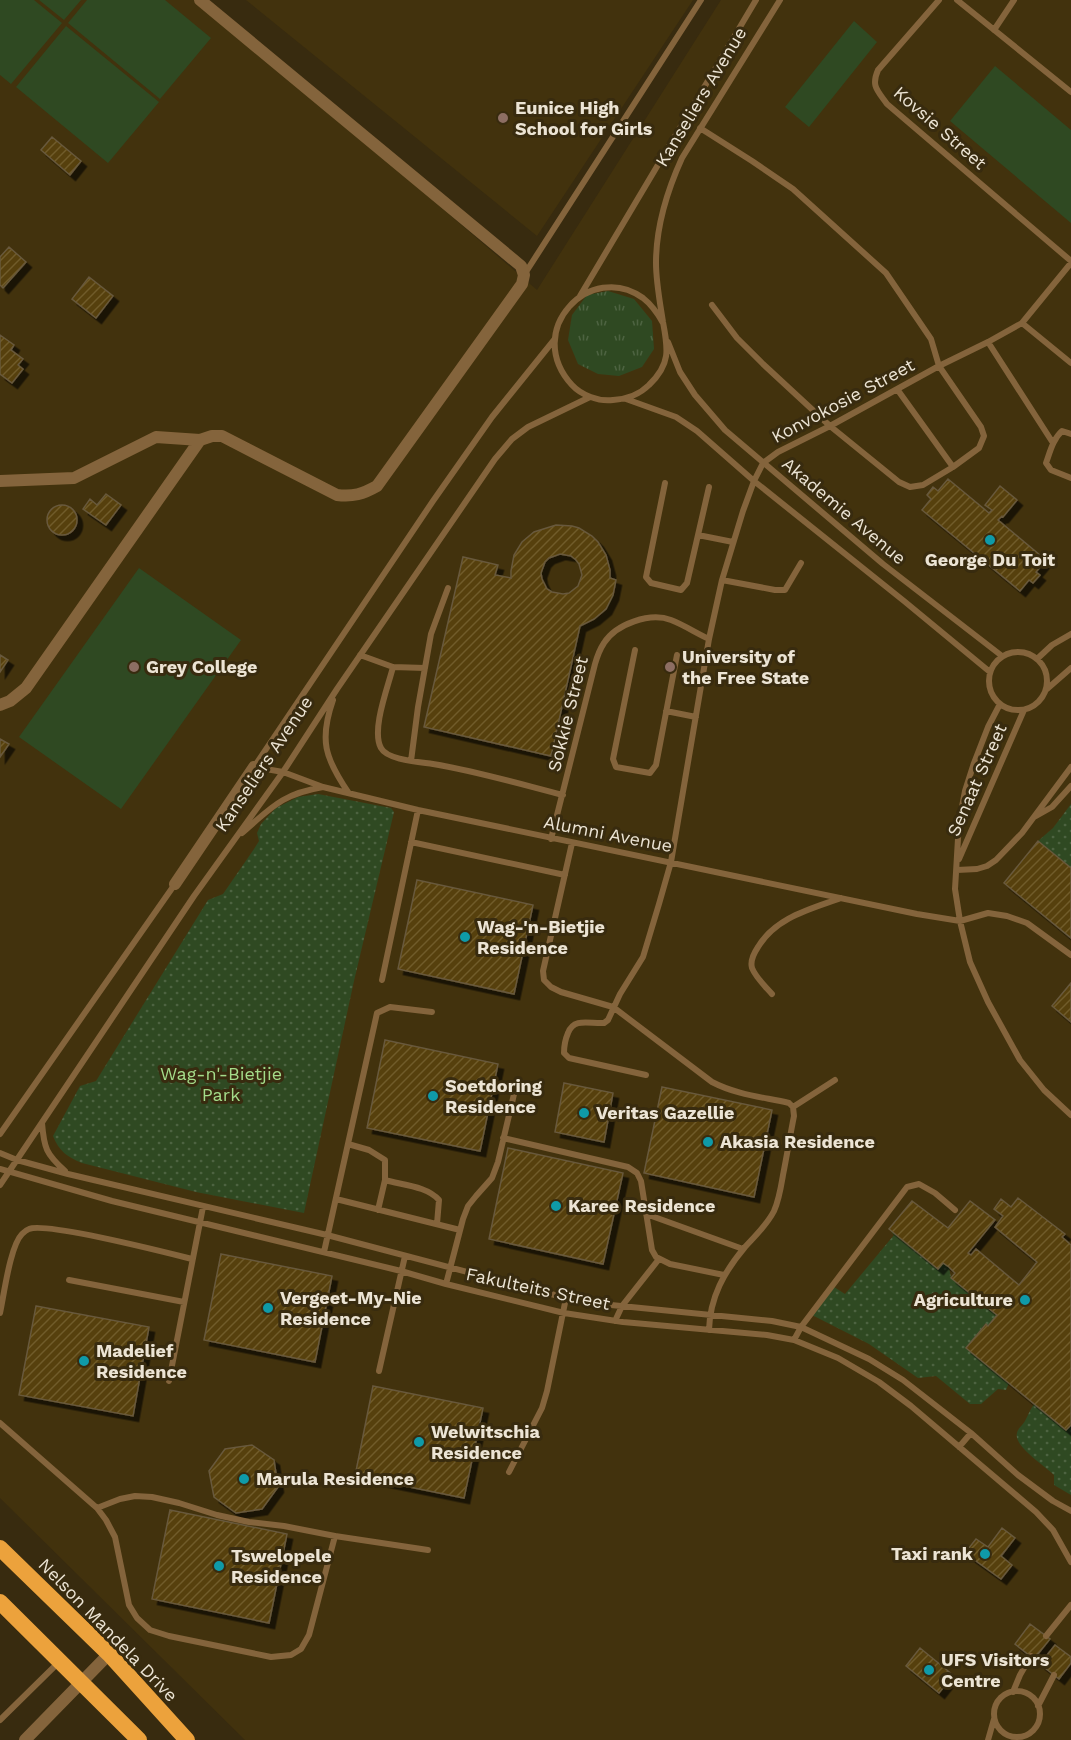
<svg xmlns="http://www.w3.org/2000/svg" width="1071" height="1740" font-family="'Work Sans',sans-serif">
<defs>
<pattern id="grass-tufts" width="24" height="20" patternUnits="userSpaceOnUse" patternTransform="scale(1.5)"><rect width="24" height="20" fill="#2f4922"/><path d="M3 7l-1-3M5 7V3M7 7l1-3M15 17l-1-3M17 17v-4M19 17l1-3" fill="none" stroke="#4d6341"/></pattern>
<pattern id="park-dots" width="8" height="8" patternUnits="userSpaceOnUse" patternTransform="scale(1.5)"><rect width="8" height="8" fill="#2f4922"/><path d="M2 2h.1M6 6h.1" fill="none" stroke="#4d6341" stroke-width="1.8" stroke-linecap="round"/></pattern>
<pattern id="building-hatch" width="6" height="6" patternUnits="userSpaceOnUse" patternTransform="scale(1.5)"><rect width="6" height="6" fill="#574008"/><path d="M-1 1l2-2M0 6l6-6M5 7l2-2" fill="none" stroke="#6f5b2b"/></pattern>
<filter id="shadow"><feDropShadow dx="5.5" dy="5.5" stdDeviation="0" flood-color="#0009"/></filter>
</defs>
<rect width="100%" height="100%" fill="#382b0f"/>
<path fill="#42320d" d="M 0,0 L 200,0 L 537,290 L 721,0 L 1071,0 L 1071,1740 L 245,1740 L 0,1498 Z
M 246,0 L 693,0 L 537,236 Z"/>
<path fill="url(#grass-tufts)" d="M 608,291 L 634,299 L 652,321 L 654,349 L 642,367 L 619,376 L 598,374 L 578,364 L 568,340 L 572,315 L 587,295 Z"/>
<path fill="url(#park-dots)" d="M 318,794 L 391,808 L 394,812 L 354,981 L 304,1213 L 196,1192 L 82,1163 C 67,1157 59,1151 53,1136 L 80,1086 L 96,1081 L 208,900 L 223,894 L 254,849 L 259,841 L 257,833 L 261,824 L 276,808 L 298,797 Z
M 1071,804 L 1071,868 L 1038,841 L 1053,828 Z
M 889,1229 L 938,1268 L 943,1263 L 949,1267 L 951,1278 L 997,1315 L 988,1326 L 985,1324 L 966,1348 L 1009,1383 L 1006,1390 L 998,1389 L 981,1404 L 970,1404 L 936,1376 L 918,1378 L 869,1344 L 810,1314 L 834,1287 L 845,1294 L 894,1235 Z
M 1034,1404 L 1066,1429 L 1071,1425 L 1071,1495 L 1054,1485 L 1054,1475 C 1045,1466 1013,1446 1017,1433 C 1018,1428 1022,1426 1025,1421 C 1028,1415 1030,1410 1034,1404 Z"/>
<path fill="#2f4922" d="M 0,0 L 34,0 L 62,23 L 11,84 L 0,75 Z
M 39,0 L 81,0 L 64,20 Z
M 87,0 L 165,0 L 211,38 L 160,99 L 68,23 Z
M 854,21 L 877,42 L 809,127 L 785,107 Z
M 66,26 L 159,102 L 108,163 L 16,87 Z
M 995,66 L 1071,130 L 1071,223 L 950,121 Z
M 139,568 L 241,640 L 121,809 L 19,737 Z"/>
<path fill="url(#building-hatch)" stroke="#68593c" stroke-width="1.5" fill-rule="evenodd" filter="url(#shadow)" d="M 52,137 L 81,161 L 70,175 L 41,150 Z
M 9,247 L 26,262 L 3,288 L 0,285 L 0,257 Z
M 89,277 L 113,296 L 96,318 L 72,299 Z
M 0,335 L 14,345 L 11,350 L 23,359 L 18,365 L 23,369 L 12,383 L 0,374 Z
M 948,479 L 989,513 L 992,510 L 985,505 L 1000,486 L 1017,500 L 1003,517 L 1002,516 L 998,520 L 1046,560 L 1036,572 L 1040,575 L 1033,583 L 1029,580 L 1020,591 L 922,510 L 931,499 L 927,495 L 933,487 L 938,491 Z
M 106,494 L 121,505 L 106,525 L 83,509 L 90,499 L 97,505 Z
M47 520a15 15 0 1 1 30 0a15 15 0 1 1-30 0Z
M 556,525 L 572,526 L 579,528 L 592,536 L 598,542 L 606,555 L 610,570 L 610,578 L 616,580 L 613,595 L 606,609 L 594,619 L 580,626 L 551,756 L 424,727 L 463,557 L 498,565 L 495,575 L 511,578 L 511,571 L 514,555 L 522,542 L 534,532 ZM 560,554 L 571,556 L 576,560 L 579,564 L 582,575 L 578,586 L 569,593 L 563,594 L 552,592 L 547,589 L 542,579 L 541,573 L 545,562 L 549,558 Z
M 0,655 L 8,660 L 0,672 Z
M 0,739 L 9,744 L 0,757 Z
M 1038,841 L 1071,868 L 1071,938 L 1004,883 Z
M 417,880 L 533,905 L 514,994 L 398,969 Z
M 1071,983 L 1071,1022 L 1052,1006 Z
M 385,1040 L 498,1064 L 480,1151 L 367,1128 Z
M 564,1083 L 613,1093 L 604,1142 L 555,1132 Z
M 662,1087 L 772,1110 L 754,1197 L 644,1173 Z
M 508,1148 L 623,1173 L 603,1264 L 489,1239 Z
M 1018,1198 L 1065,1234 L 1062,1237 L 1071,1245 L 1071,1425 L 1066,1430 L 966,1348 L 986,1324 L 988,1326 L 997,1315 L 951,1278 L 955,1273 L 949,1267 L 943,1263 L 938,1269 L 889,1229 L 912,1201 L 948,1228 L 970,1201 L 995,1220 L 968,1253 L 971,1255 L 976,1249 L 1019,1285 L 1037,1262 L 995,1227 L 1003,1216 L 994,1209 L 1001,1199 L 1011,1207 Z
M 221,1254 L 332,1276 L 315,1362 L 204,1340 Z
M 36,1306 L 149,1327 L 133,1416 L 19,1395 Z
M 373,1386 L 483,1408 L 464,1498 L 355,1476 Z
M 252,1445 L 274,1460 L 278,1487 L 262,1509 L 236,1513 L 214,1497 L 209,1471 L 225,1449 Z
M 170,1510 L 287,1534 L 269,1623 L 152,1599 Z
M 1002,1528 L 1015,1538 L 1001,1556 L 1012,1565 L 1001,1579 L 965,1553 L 976,1539 L 988,1547 Z
M 1030,1624 L 1050,1639 L 1034,1659 L 1015,1644 Z
M 1055,1645 L 1071,1657 L 1071,1663 L 1059,1679 L 1040,1664 Z
M 920,1648 L 953,1675 L 939,1693 L 906,1666 Z"/>
<g fill="none" stroke-linecap="round" stroke-linejoin="round">
<path stroke="#84643c" stroke-width="6" d="M 939,0 L 878,70 C 871,86 877,90 887,104 L 1071,261
M 957,0 L 1071,92
M 994,30 L 1014,0
M 700,128 L 752,161 L 793,189 L 886,273 L 931,339 L 939,366 L 981,427 L 984,436 L 979,448 L 953,467 L 923,485 L 910,487 L 899,482 L 830,426 L 763,364 L 737,338 L 712,305
M 524,275 L 701,0
M 580,296 L 756,0
M 663,323 C 658,314 652,305 643,298 C 591,260 522,330 572,385 C 581,395 599,402 613,400 C 627,399 639,395 649,385 C 671,364 668,349 663,322 C 660,303 656,282 656,263 C 656,226 667,191 682,158 L 780,0
M 1022,323 L 1071,363
M 554,340 L 492,417 L 433,501 L 254,767 L 283,772 L 323,787 L 418,810 L 917,914 L 960,921 L 988,913 L 1007,916 L 1027,923 L 1071,955
M 668,342 L 680,372 L 695,395 L 725,430 L 883,564 L 1002,656
M 988,342 L 1053,443
M 897,389 L 953,467
M 626,399 L 676,417 L 697,431 L 754,481 L 904,601 L 990,672
M 1071,434 L 1062,431 C 1053,439 1050,452 1046,463 L 1051,470 L 1071,478
M 665,483 L 646,577 L 651,583 L 681,590 L 687,583 L 709,487
M 698,535 L 733,542
M 722,580 L 775,590 L 785,590 L 801,563
M 635,650 L 613,759 L 616,767 L 650,773 L 656,765 L 677,655
M989 681a29 29 0 1 1 58 0a29 29 0 1 1-58 0Z
M 360,655 L 393,667 L 425,668
M 1037,659 L 1052,645 L 1071,634
M 393,667 C 388,687 371,730 381,748 C 387,760 420,762 433,764 C 476,771 520,784 563,795
M 1047,689 L 1071,668
M 333,700 C 319,740 325,758 348,792
M 1000,704 L 988,727 L 974,763 L 965,791 L 959,822 L 955,889 L 960,921 L 970,962 L 988,1002 L 1020,1060 L 1044,1090 L 1071,1115
M 666,711 L 696,717
M 411,761 L 418,707 L 431,634 L 448,588
M 1036,816 L 1052,807 L 1071,786
M 242,833 C 272,807 282,794 323,787
M 551,839 L 595,664 C 597,657 600,649 604,643 C 616,624 650,612 671,620 C 684,625 696,633 709,639
M 411,842 L 565,875
M 572,843 L 543,971 L 544,980 L 551,987 L 561,992 L 613,1007 L 712,1082 C 737,1095 763,1097 789,1103 L 793,1107 L 794,1116 C 790,1136 787,1155 783,1175 C 781,1187 779,1200 774,1211 C 767,1225 755,1236 745,1247 C 724,1272 710,1297 709,1330
M 959,859 L 1024,710
M 957,870 L 977,869 L 987,866 L 996,860 L 1022,833 L 1071,767
M 382,980 L 418,810
M 772,994 C 766,987 756,978 752,968 C 750,961 754,953 758,947 C 776,917 811,909 841,898
M 646,1075 L 569,1058 L 564,1053 C 564,1045 565,1040 568,1033 C 574,1017 590,1024 604,1023 L 608,1020 L 620,994 L 643,957 L 659,904 L 671,862 L 709,639 L 722,580 L 743,511 L 754,481 L 763,463 L 778,452 L 830,426 L 939,366 L 988,342 L 1022,323 L 1071,263
M 793,1107 L 835,1080
M 42,1123 C 44,1148 46,1154 65,1171
M 0,1134 L 175,884
M 503,1138 L 628,1167 L 637,1173 L 641,1181 L 652,1250 L 656,1257 L 670,1264 L 724,1275
M 348,1144 L 369,1150 L 385,1160 L 385,1180 L 378,1210
M 0,1153 L 17,1160 L 68,1174 L 327,1235 L 566,1298 L 601,1304 L 772,1321 L 801,1327 L 869,1359 L 903,1380 L 971,1433 L 1018,1475 L 1053,1501 L 1071,1511
M 0,1169 L 112,1201 L 401,1271 L 446,1284 L 564,1313 L 623,1322 L 767,1335 L 794,1340 L 838,1358 L 879,1382 L 911,1406 L 1036,1512 L 1053,1530 L 1071,1562
M 385,1180 C 402,1185 427,1186 439,1200 L 437,1224
M 0,1185 L 194,896 L 283,772 L 337,689 L 495,459 L 512,439 L 528,427 L 590,397
M 336,1199 L 460,1230
M 646,1214 L 743,1249
M 324,1252 L 377,1013 L 390,1007 L 432,1012
M 69,1280 L 184,1302
M 446,1284 L 463,1219 L 468,1206 L 476,1196 L 492,1178 L 498,1162 L 515,1090
M 0,1313 C 4,1295 10,1246 22,1234 C 24,1232 26,1230 29,1229 C 46,1222 168,1253 192,1259
M 615,1321 L 622,1306 L 659,1259
M 794,1340 L 801,1327 L 907,1187 L 919,1184 L 935,1193 L 955,1210
M 379,1371 L 405,1256
M 169,1381 L 203,1207
M 0,1423 L 97,1508 L 106,1520 L 115,1537 L 129,1605 L 137,1618 L 150,1630 L 169,1636 L 271,1657 L 291,1655 L 301,1649 L 309,1635 L 335,1536
M 959,1447 L 971,1433
M 509,1472 L 542,1408 L 547,1391 L 566,1298
M 97,1508 L 120,1499 L 135,1496 L 152,1497 L 179,1503 L 217,1515 L 249,1522 L 284,1526 L 335,1536 L 428,1550
M 1046,1636 L 1071,1605
M994 1714a23 23 0 1 1 46 0a23 23 0 1 1-46 0Z
M 1013,1692 L 1020,1675 L 1031,1656
M 1038,1706 L 1054,1675
M 0,1720 L 60,1661
M 988,1740 L 994,1719"/>
<path stroke="#84643c" stroke-width="12" d="M 0,481 L 74,478 L 156,437 L 200,440 L 212,436 L 222,436 L 337,495 C 353,497 363,494 377,486 L 522,284 L 524,275 L 521,266 L 200,0
M 0,705 L 10,701 L 26,688 L 200,440
M 175,884 L 254,767
M 25,1740 L 109,1654"/>
<path stroke="#eca23c" stroke-width="16" d="M 0,1548 L 109,1654 L 187,1740
M 0,1602 L 139,1740"/>
</g>
<g fill="#8d6e63" stroke="#382b0f" stroke-width="2">
<circle cx="503" cy="118" r="6"/>
<circle cx="134" cy="667" r="6"/>
<circle cx="670" cy="667" r="6"/>
</g>
<g fill="#0f9aa8" stroke="#382b0f" stroke-width="2">
<circle cx="990" cy="540" r="6"/>
<circle cx="465" cy="937" r="6"/>
<circle cx="433" cy="1096" r="6"/>
<circle cx="584" cy="1113" r="6"/>
<circle cx="708" cy="1142" r="6"/>
<circle cx="556" cy="1206" r="6"/>
<circle cx="1025" cy="1300" r="6"/>
<circle cx="268" cy="1308" r="6"/>
<circle cx="84" cy="1361" r="6"/>
<circle cx="419" cy="1442" r="6"/>
<circle cx="244" cy="1479" r="6"/>
<circle cx="985" cy="1554" r="6"/>
<circle cx="219" cy="1566" r="6"/>
<circle cx="929" cy="1670" r="6"/>
</g>
<g text-anchor="middle" stroke-width="6" stroke-linejoin="round" paint-order="stroke">
<g font-size="18" fill="#ece4d4" stroke="#382b0f">
<text transform="translate(701 97) rotate(-59)" y="6">Kanseliers Avenue</text>
<text transform="translate(940 128) rotate(41)" y="6">Kovsie Street</text>
<text transform="translate(843 401) rotate(-28)" y="6">Konvokosie Street</text>
<text transform="translate(844 511) rotate(40)" y="6">Akademie Avenue</text>
<text transform="translate(568 714) rotate(-76)" y="6">Sokkie Street</text>
<text transform="translate(264 764) rotate(-56)" y="6">Kanseliers Avenue</text>
<text transform="translate(977 780) rotate(-66)" y="6">Senaat Street</text>
<text transform="translate(608 834) rotate(11)" y="6">Alumni Avenue</text>
<text transform="translate(538 1289) rotate(12)" y="6">Fakulteits Street</text>
<text transform="translate(108 1630) rotate(46)" y="6">Nelson Mandela Drive</text>
</g>
<g font-size="18" font-weight="bold" fill="#ece4d4" stroke="#382b0f" text-anchor="start">
<text x="515" y="114">Eunice High<tspan x="515" dy="21">School for Girls</tspan></text>
<text x="990" y="566" text-anchor="middle">George Du Toit</text>
<text x="682" y="663">University of<tspan x="682" dy="21">the Free State</tspan></text>
<text x="146" y="673">Grey College</text>
<text x="477" y="933">Wag-'n-Bietjie<tspan x="477" dy="21">Residence</tspan></text>
<text x="445" y="1092">Soetdoring<tspan x="445" dy="21">Residence</tspan></text>
<text x="596" y="1119">Veritas Gazellie</text>
<text x="720" y="1148">Akasia Residence</text>
<text x="568" y="1212">Karee Residence</text>
<text x="280" y="1304">Vergeet-My-Nie<tspan x="280" dy="21">Residence</tspan></text>
<text x="1013" y="1306" text-anchor="end">Agriculture</text>
<text x="96" y="1357">Madelief<tspan x="96" dy="21">Residence</tspan></text>
<text x="431" y="1438">Welwitschia<tspan x="431" dy="21">Residence</tspan></text>
<text x="256" y="1485">Marula Residence</text>
<text x="973" y="1560" text-anchor="end">Taxi rank</text>
<text x="231" y="1562">Tswelopele<tspan x="231" dy="21">Residence</tspan></text>
<text x="941" y="1666">UFS Visitors<tspan x="941" dy="21">Centre</tspan></text>
</g>
<g font-size="18" fill="#a4dc8a" stroke="#382b0f">
<text x="221" y="1080">Wag-n'-Bietjie<tspan x="221" dy="21">Park</tspan></text>
</g>
</g>
</svg>
